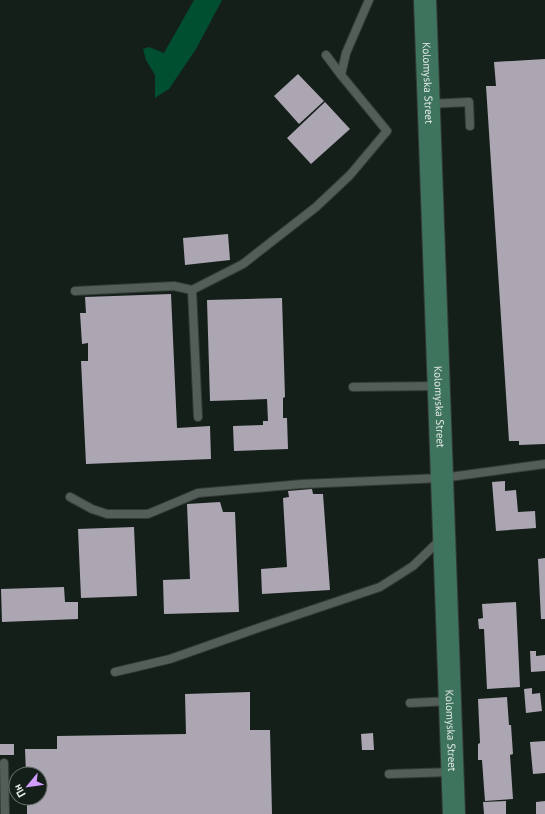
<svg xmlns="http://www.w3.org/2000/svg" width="545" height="814" font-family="'PT Sans',sans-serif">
<rect width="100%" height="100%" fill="#151f1a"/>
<path fill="#004f31" d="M 194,0 L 222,0 L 196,49 L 169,89 L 155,98 L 155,75 L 146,60 L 143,49 L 149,47 L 164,53 Z"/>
<path fill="#aca6b2" d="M 545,59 L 545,444 L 519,445 L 519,441 L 509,441 L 486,86 L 496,86 L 494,62 Z
M 298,74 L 324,101 L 299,124 L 274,96 Z
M 325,102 L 350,129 L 311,164 L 287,138 Z
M 228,234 L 230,260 L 185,265 L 183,238 Z
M 171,294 L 177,428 L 210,426 L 211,459 L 86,464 L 81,361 L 88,361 L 88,343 L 82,344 L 80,313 L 86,313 L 85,297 Z
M 282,298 L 285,397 L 283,398 L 283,418 L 287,418 L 288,449 L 234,451 L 233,426 L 263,425 L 263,421 L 268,421 L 267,399 L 210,401 L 207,300 Z
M 505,481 L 505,491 L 516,490 L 518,512 L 535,511 L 536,528 L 496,531 L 492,482 Z
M 312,489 L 313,494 L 323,494 L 330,590 L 262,594 L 261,569 L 287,567 L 283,498 L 289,497 L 288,491 Z
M 220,502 L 223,512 L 235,512 L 239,612 L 164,614 L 163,580 L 190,579 L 187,504 Z
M 134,527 L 137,596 L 81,598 L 78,529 Z
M 545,558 L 545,619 L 541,619 L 538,559 Z
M 64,587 L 65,602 L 78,602 L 78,619 L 2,622 L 1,589 Z
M 516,602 L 520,687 L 487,689 L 484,629 L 479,629 L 478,619 L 483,618 L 482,604 Z
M 530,651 L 536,651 L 536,656 L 545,655 L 545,671 L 531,672 Z
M 532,688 L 532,694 L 540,693 L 542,711 L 526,713 L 524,689 Z
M 250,692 L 250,730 L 270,730 L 272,814 L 27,814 L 27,798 L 40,798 L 40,774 L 26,774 L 25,749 L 57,749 L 57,736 L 186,734 L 185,694 Z
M 507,697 L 509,725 L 511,725 L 513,754 L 510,755 L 513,799 L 485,801 L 482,760 L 478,760 L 478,744 L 480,743 L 478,699 Z
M 373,733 L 374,750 L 362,750 L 361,734 Z
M 545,741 L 545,773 L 533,774 L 530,742 Z
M 0,744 L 14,744 L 14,755 L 0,755 Z
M 506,801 L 506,814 L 484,814 L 483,802 Z
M 545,801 L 545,814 L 536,814 L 536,802 Z"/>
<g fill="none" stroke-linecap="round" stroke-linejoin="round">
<g stroke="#343a36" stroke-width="10">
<path id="lane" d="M 326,55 L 341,75
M 429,104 L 469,102 L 470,126
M 192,290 L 243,264 L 316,207 L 350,175 L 387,131 L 341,75 L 346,53 L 369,0
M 75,291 L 174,286 L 192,290 L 198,417
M 353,387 L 438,386
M 70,497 L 92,509 L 107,514 L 148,514 L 198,493 L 302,484 L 442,478 L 545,464
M 115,672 L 170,659 L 258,628 L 380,587 L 413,566 L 441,539
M 410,703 L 450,701
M 4,763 L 5,814
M 389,774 L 452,772"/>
</g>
<g stroke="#343a36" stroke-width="24">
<g id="secondary">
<path id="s1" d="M 425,0 L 454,814"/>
</g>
</g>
<use href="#lane" stroke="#525e57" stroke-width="8"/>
<use href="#secondary" stroke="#3e745d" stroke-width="22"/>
</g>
<g text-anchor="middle" stroke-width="4" stroke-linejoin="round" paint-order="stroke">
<g font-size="11" fill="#e2e9e5" stroke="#151f1a">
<text dy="4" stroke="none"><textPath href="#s1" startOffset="83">Kolomyska Street</textPath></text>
<text dy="4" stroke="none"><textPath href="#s1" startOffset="407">Kolomyska Street</textPath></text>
<text dy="4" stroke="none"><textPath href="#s1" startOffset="731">Kolomyska Street</textPath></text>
</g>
</g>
<g transform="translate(28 786) rotate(241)"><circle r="19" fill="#151f1a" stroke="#67706b"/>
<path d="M0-3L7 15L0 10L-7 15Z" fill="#d19dfe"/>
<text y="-6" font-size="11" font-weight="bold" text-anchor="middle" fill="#e2e9e5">Пн</text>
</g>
</svg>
